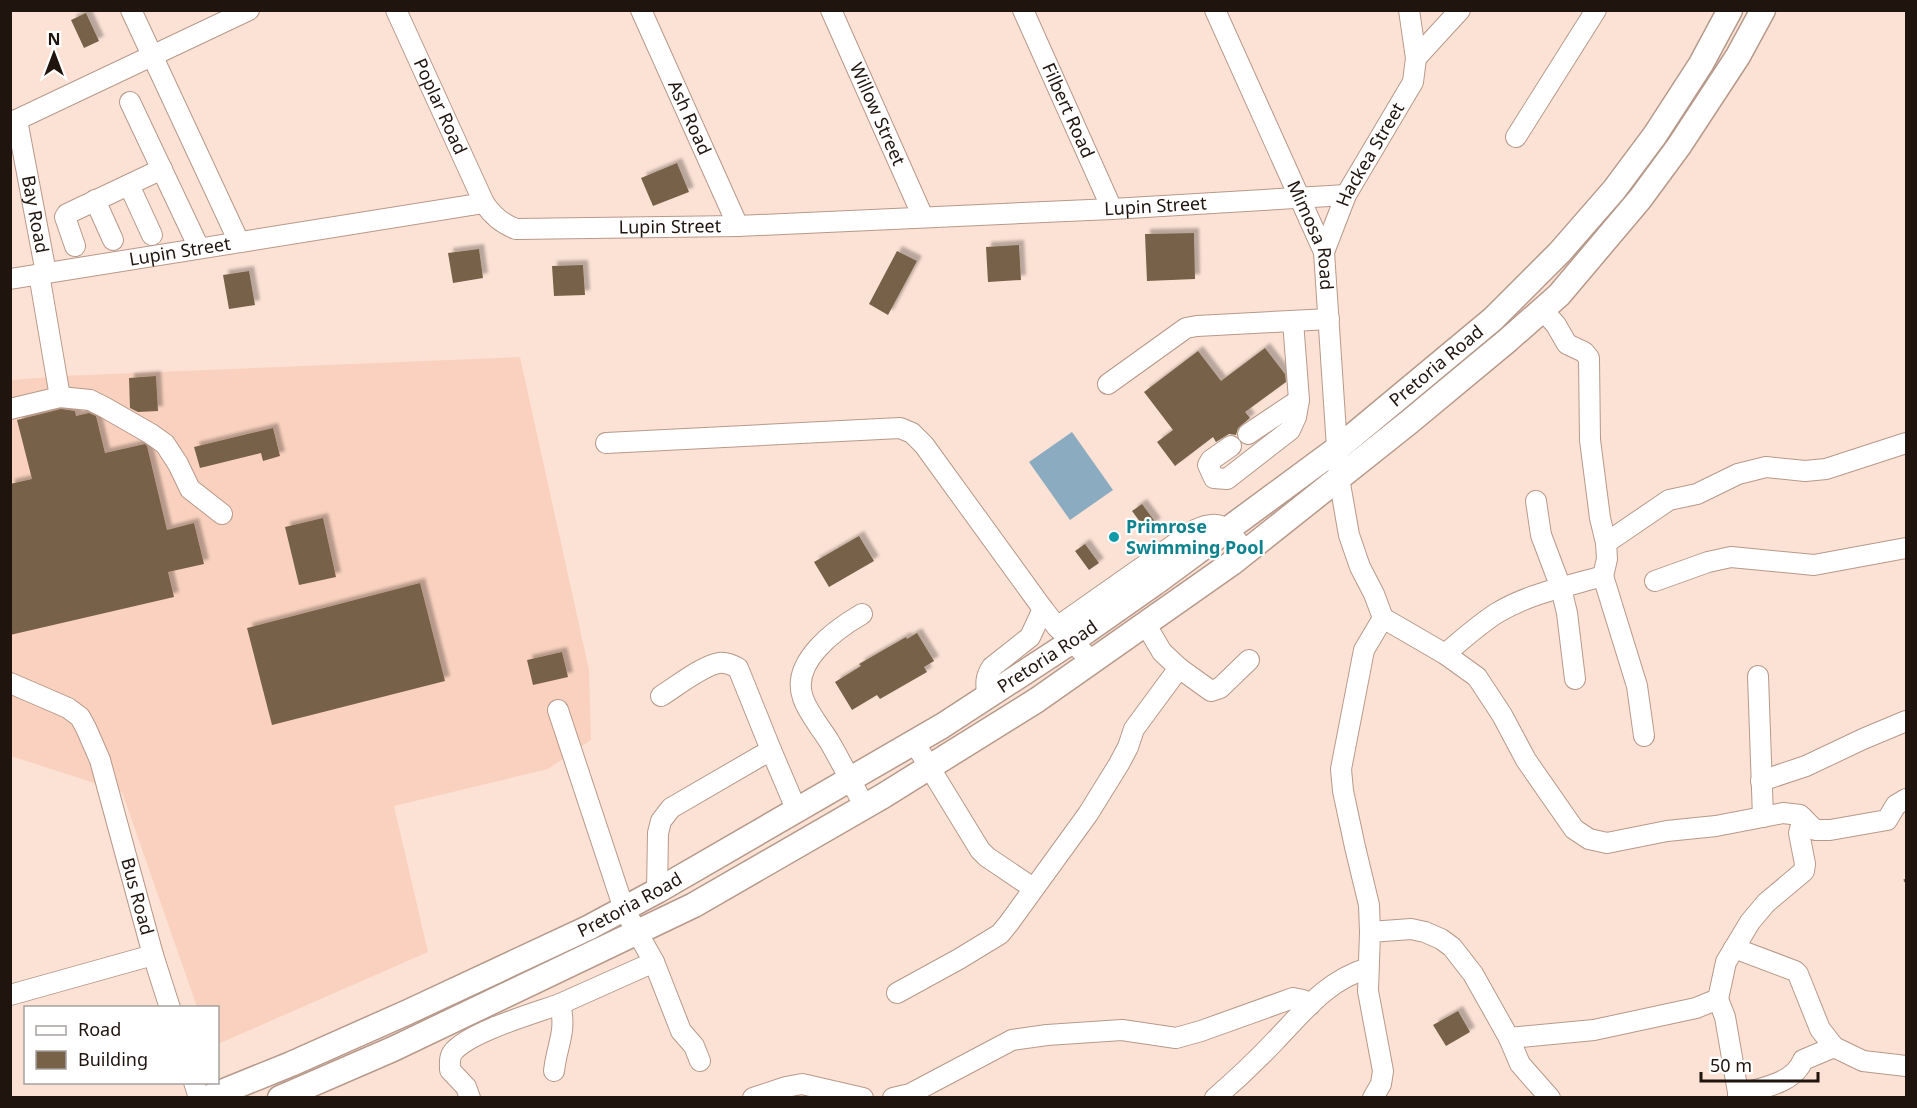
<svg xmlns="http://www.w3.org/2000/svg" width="1917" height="1108" font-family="'Noto Sans',sans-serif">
<defs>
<filter id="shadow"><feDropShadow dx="5" dy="-5" stdDeviation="1.5" flood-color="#0004"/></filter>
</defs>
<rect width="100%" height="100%" fill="#fce2d5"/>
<path fill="#f9d1be" d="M 520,357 L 589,670 L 591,740 L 548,769 L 394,806 L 428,952 L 218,1044 L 218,1008 L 197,1007 L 122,792 L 11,756 L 11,380 L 62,376 Z"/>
<path fill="#8babc1" d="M 1072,432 L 1113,490 L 1070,520 L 1029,462 Z"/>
<path fill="#776248" filter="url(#shadow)" d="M 86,13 L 99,41 L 84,48 L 71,20 Z
M 677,163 L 689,192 L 653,206 L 641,178 Z
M 1194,233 L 1195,279 L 1147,281 L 1145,234 Z
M 1019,245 L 1021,280 L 988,282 L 986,247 Z
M 479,249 L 483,278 L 453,283 L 448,253 Z
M 897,251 L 917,261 L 888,315 L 869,304 Z
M 583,265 L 585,295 L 554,296 L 552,266 Z
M 249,271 L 255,305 L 229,309 L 223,275 Z
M 1265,348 L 1285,374 L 1286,382 L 1245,412 L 1250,418 L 1238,428 L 1236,435 L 1229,434 L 1216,442 L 1213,437 L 1175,466 L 1157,442 L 1173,430 L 1144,392 L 1198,351 L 1221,381 Z
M 156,376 L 158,411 L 138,412 L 130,408 L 129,378 Z
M 61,409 L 75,411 L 76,416 L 89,413 L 96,416 L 105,453 L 145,444 L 147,446 L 167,530 L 194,523 L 204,564 L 168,572 L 174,597 L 10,635 L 10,484 L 32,479 L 17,420 Z
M 273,428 L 280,456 L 263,461 L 261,453 L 200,468 L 194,447 Z
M 1142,504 L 1156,523 L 1146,530 L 1132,511 Z
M 323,518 L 336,577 L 299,585 L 285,527 Z
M 859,536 L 874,561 L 829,587 L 814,562 Z
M 1085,544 L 1099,563 L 1089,570 L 1075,551 Z
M 420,583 L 445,681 L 272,725 L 247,628 Z
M 917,633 L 934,661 L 924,667 L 927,672 L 880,699 L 877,695 L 852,710 L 835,682 L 861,666 L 859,664 L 906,637 L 907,639 Z
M 562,652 L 568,677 L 533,685 L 527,660 Z
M 1458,1011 L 1470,1032 L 1446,1046 L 1433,1025 Z"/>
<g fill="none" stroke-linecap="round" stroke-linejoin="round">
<g stroke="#b7998a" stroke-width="22">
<g id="minor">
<path d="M 131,10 L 239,242"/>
<path id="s1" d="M 396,10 L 484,203 C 492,215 502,224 516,229 L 738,226 L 1112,209 L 1346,195"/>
<path id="s2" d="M 641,10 L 738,226"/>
<path id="s3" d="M 831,10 L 923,217"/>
<path id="s4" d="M 1023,10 L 1112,209"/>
<path id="s5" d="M 1215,10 L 1324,252 L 1339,478 L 1349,535 L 1360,567 L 1374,594 L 1383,618 L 1445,654 L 1477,677 L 1502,715 L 1526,760 L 1574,829 L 1589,839 L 1607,843 L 1667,831 L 1716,826 L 1783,813 L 1800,815 L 1815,830 L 1830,830 L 1887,820 L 1896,805 L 1906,799"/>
<path d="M 1416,58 L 1460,10"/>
<path d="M 130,102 L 199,248"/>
<path id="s6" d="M 17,120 L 46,273"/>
<path d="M 10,123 L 249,10"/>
<path d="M 1516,137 L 1596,10"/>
<path d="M 129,185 L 152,235"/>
<path d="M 95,200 L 113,240"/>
<path d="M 75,246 L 65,217 L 67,214 L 162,169"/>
<path id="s7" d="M 1324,252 L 1346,195 L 1413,82 L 1416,58 L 1409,10"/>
<path d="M 39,274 L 60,397"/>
<path id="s8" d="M 10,279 L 484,203"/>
<path d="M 1108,384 L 1186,328 L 1197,326 L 1329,319"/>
<path d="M 10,409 L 60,397 L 90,400 L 104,407 L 151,434 L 165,444 L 178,464 L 190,489 L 222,514"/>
<path d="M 1248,434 L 1299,400"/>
<path d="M 606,443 L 900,428 L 912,433 L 924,445 L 1043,609 L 1057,627 L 1093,662"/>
<path d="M 1231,446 L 1211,460 L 1208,465 L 1214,478 L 1227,479 L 1290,430 L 1296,417 L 1299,400 L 1293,321"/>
<path d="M 1536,501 L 1541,535 L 1561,588 L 1567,613 L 1575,679"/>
<path d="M 1606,543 L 1669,500 L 1697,494 L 1738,474 L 1766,467 L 1805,471 L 1826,469 L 1906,443"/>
<path d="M 1603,576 L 1637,686 L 1644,736"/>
<path d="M 1655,581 L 1708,562 L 1731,557 L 1814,565 L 1906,548"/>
<path d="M 862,614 C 836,629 790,662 803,698 C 808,713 821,728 829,741 C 842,763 852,785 865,806"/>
<path d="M 1057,627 L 1195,530 C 1224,516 1229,531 1246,553"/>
<path d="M 1445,654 C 1462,640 1478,625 1497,613 C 1528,594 1568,586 1603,576 L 1607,559 L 1606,543 L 1600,518 L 1590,440 L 1589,358 L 1584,352 L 1567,344 L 1556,325 L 1543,310"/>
<path d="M 1179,668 L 1211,691 L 1220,688 L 1249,660"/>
<path d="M 1758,676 L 1763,817"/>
<path id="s9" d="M 10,683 L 68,708 L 80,717 L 86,728 L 100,760 L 153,955 L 170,1008"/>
<path d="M 987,695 C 986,684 985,677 992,667 L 1030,637 L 1043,609"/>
<path d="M 661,696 C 677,686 702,666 719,663 C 726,662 732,665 738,668 L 771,750"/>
<path d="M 558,710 L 624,909 L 654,962 L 681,1031 L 694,1046 L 700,1061"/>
<path d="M 914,742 L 980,850 L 987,857 L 1033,888"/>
<path d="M 1761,781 L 1806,766 L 1863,739 L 1906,721"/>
<path d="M 657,891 L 658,833 L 661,821 L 671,808 L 771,750 L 797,811"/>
<path d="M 1370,932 L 1369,905 L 1355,847 L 1343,791 L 1341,769 L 1364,650 L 1383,618"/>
<path d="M 1734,948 L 1795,971 L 1798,974 L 1820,1029 L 1834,1047"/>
<path d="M 897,993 L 959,959 L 1000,934 L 1009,923 L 1088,814 L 1119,764 L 1128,747 L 1134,729 L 1179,668 L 1162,652 L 1146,625"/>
<path d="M 10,995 L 153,955"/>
<path d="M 1718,999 L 1725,1017 L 1739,1098"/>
<path d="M 1509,1038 L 1594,1030 L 1696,1008 L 1718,999 L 1726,962 L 1750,922 L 1766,903 L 1804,871 L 1805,864 L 1799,833 L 1803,818"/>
<path d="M 554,1071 C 557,1044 567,1032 560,1004 L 654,962"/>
<path d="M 194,1082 L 199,1098"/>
<path d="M 1738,1095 C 1760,1088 1794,1084 1803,1060 L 1834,1047 L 1863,1061 L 1906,1066"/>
<path d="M 470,1098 L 466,1087 L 450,1070 C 450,1064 449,1057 453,1052 C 469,1032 535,1013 560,1004"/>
<path d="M 753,1098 L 786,1087 L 802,1084 L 863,1098"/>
<path d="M 893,1098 L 910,1094 L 1012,1040 L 1047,1035 L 1122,1030 L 1176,1038 L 1201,1031 L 1293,998 L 1303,1000 L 1310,1005"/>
<path d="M 1215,1098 C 1236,1080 1256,1061 1275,1041 C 1305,1010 1326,981 1368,968"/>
<path d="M 1373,1098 L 1381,1084 L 1383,1071 L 1368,991 L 1370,932 L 1411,929 L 1425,932 L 1441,939 L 1452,947 L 1473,974 L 1509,1038 L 1520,1064 L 1550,1098"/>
</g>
</g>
<g stroke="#b7998a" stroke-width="27">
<g id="major">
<path id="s10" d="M 207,1098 L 291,1064 L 408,1012 L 588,928 L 657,891 L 942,726 L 1071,642 L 1155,583 L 1338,448 L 1493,319 L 1560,252 L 1614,190 L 1655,135 L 1701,64 L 1730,10"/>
<path d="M 280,1098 L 393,1049 L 694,905 L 883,796 L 1037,700 L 1232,563 L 1408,423 L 1508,340 L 1559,295 L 1640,199 L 1679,146 L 1738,56 L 1763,10"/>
</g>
</g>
<path stroke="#89776e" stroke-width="3" stroke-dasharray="3 3" stroke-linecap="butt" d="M 1905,879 L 1906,884"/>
<use href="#minor" stroke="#fff" stroke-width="20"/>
<use href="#major" stroke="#fff" stroke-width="24"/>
</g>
<circle fill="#0f9aa8" stroke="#fff" stroke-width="2" cx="1114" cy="537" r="6"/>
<g text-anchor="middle" stroke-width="4.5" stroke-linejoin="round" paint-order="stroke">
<g font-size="18" fill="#1f140e" stroke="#fff">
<text dy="6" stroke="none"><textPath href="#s1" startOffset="106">Poplar Road</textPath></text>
<text dy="6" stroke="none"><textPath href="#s4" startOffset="110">Filbert Road</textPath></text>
<text dy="6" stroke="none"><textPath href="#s3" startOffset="114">Willow Street</textPath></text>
<text dy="6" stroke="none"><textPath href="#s2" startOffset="118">Ash Road</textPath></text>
<text dy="6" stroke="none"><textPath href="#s7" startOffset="108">Hackea Street</textPath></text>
<text dy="6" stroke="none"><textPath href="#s1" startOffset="894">Lupin Street</textPath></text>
<text dy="6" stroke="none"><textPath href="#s6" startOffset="96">Bay Road</textPath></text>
<text dy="6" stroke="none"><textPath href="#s1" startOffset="408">Lupin Street</textPath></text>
<text dy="6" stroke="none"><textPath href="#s5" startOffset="246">Mimosa Road</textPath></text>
<text dy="6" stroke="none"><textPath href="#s8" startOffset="172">Lupin Street</textPath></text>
<text dy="6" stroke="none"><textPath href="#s10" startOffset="1437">Pretoria Road</textPath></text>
<text dy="6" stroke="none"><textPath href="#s10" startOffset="951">Pretoria Road</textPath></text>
<text dy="6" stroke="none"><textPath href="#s9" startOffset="267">Bus Road</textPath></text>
<text dy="6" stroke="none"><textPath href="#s10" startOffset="465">Pretoria Road</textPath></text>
</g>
<g font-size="18" font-weight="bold" fill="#0d838f" stroke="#fff" text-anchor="start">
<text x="1126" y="533">Primrose<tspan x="1126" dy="21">Swimming Pool</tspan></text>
</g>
</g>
<rect width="1917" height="1108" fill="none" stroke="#1f140e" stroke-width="24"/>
<rect x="24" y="1006" width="195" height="78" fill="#ffffff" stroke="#a5a19f" stroke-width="1.5"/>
<rect x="36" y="1026" width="30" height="9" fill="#ffffff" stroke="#a5a19f" stroke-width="1.5"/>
<text x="78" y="1036" font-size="18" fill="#1f140e">Road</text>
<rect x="36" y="1051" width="30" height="18" fill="#776248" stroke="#a5a19f" stroke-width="1.5"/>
<text x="78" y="1066" font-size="18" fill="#1f140e">Building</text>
<g transform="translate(54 54)" stroke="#ffffff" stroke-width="4.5" paint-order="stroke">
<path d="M0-4.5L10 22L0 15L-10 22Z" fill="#1f140e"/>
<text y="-9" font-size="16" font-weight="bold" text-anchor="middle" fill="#1f140e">N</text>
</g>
<path d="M1701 1072v9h117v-9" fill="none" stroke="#1f140e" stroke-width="3"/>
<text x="1710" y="1072" font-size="18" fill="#1f140e" stroke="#ffffff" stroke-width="4.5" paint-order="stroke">50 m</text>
</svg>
